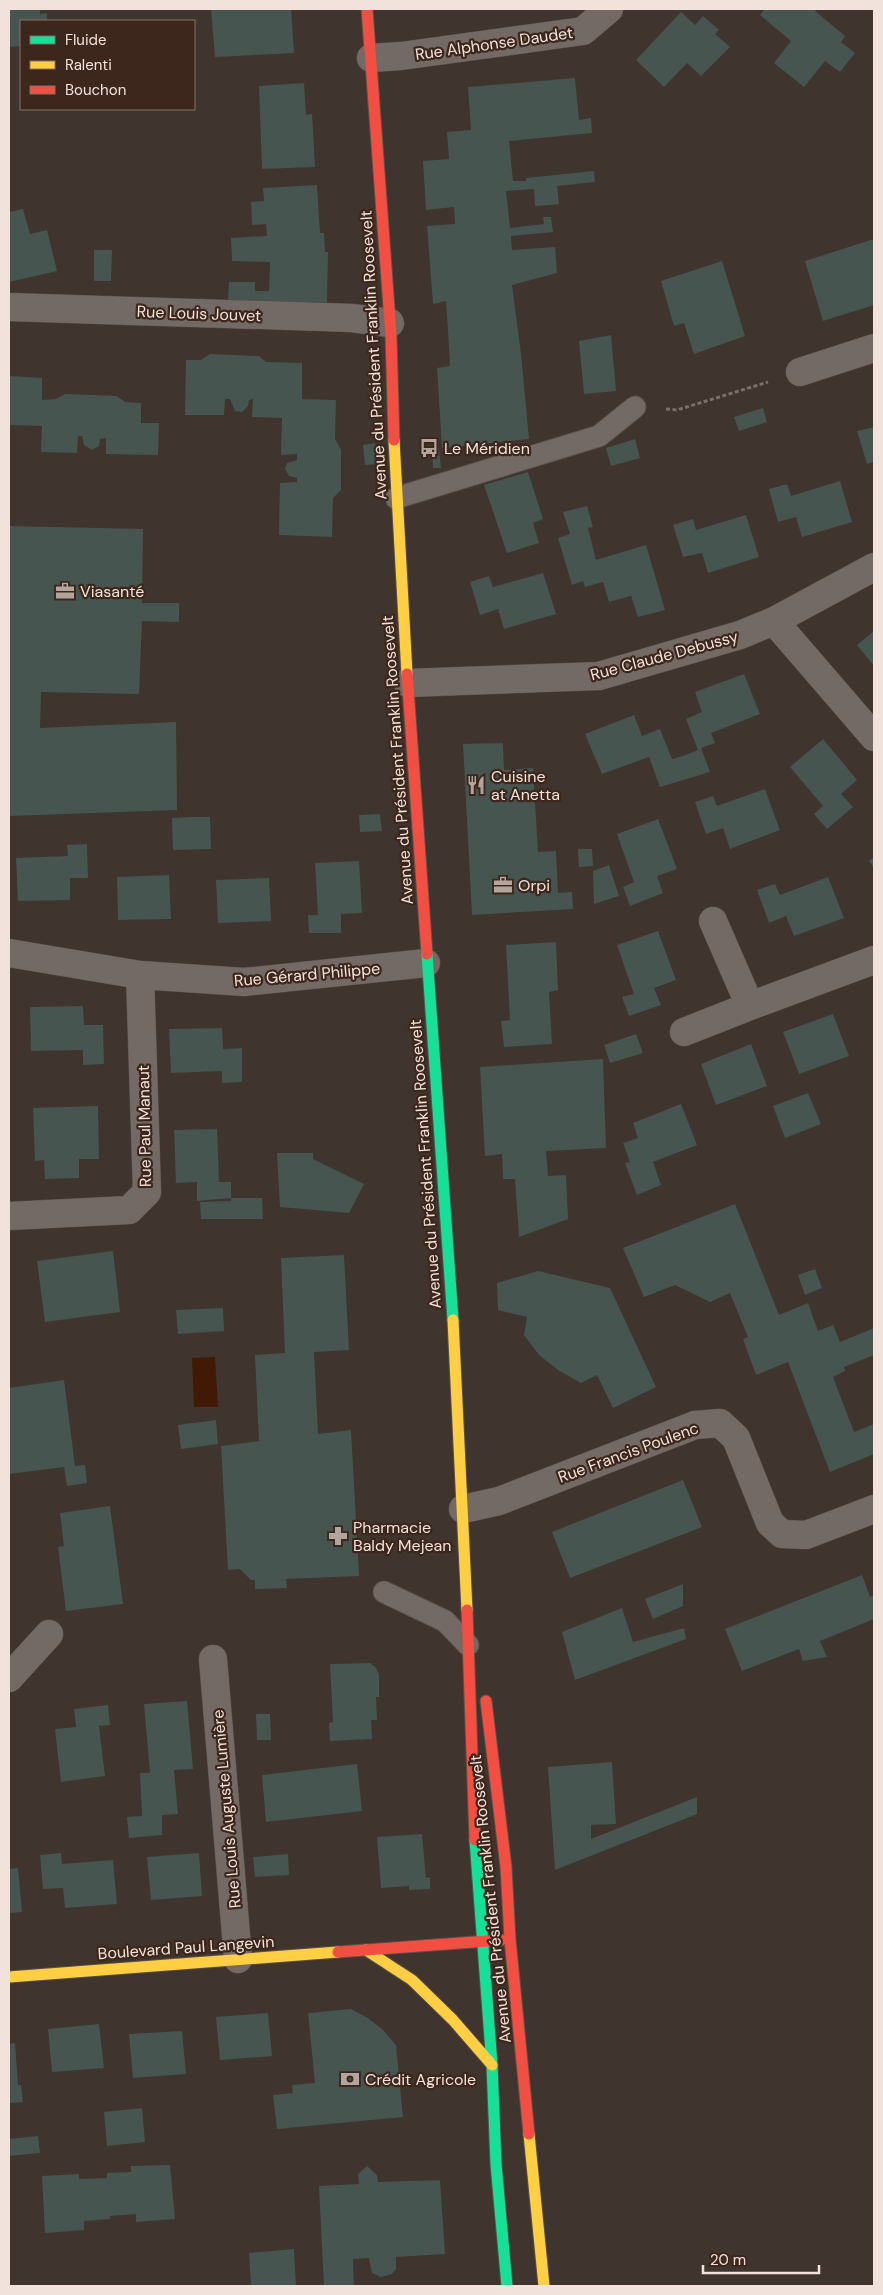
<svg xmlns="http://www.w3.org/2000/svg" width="883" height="2295" font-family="'DM Sans',sans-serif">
<rect width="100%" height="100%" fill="#3f342e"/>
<path fill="#401a04" d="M 215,1357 L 218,1407 L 194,1407 L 192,1358 Z"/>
<path fill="#465550" d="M 9,9 L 40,9 L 40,14 L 47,13 L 47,21 L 21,21 L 21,46 L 9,47 Z
M 211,9 L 291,9 L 294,53 L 215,57 Z
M 765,9 L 817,9 L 815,11 L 845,36 L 841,42 L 855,53 L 840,72 L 825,61 L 804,87 L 774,63 L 791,41 L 760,15 Z
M 681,12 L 695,25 L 703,16 L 719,30 L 715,34 L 730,47 L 701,76 L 687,63 L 664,87 L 636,60 Z
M 575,78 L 579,120 L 591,118 L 592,133 L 509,141 L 513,181 L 526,181 L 526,178 L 594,171 L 595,182 L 557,186 L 559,204 L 550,205 L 535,206 L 534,189 L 506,191 L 510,228 L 544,224 L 543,217 L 551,217 L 553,232 L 511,236 L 512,250 L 555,247 L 557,273 L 512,285 L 521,354 L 529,439 L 442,448 L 437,368 L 450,366 L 448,330 L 446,301 L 433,304 L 427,226 L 455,224 L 454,207 L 426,210 L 423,161 L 449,159 L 447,132 L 471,130 L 468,87 Z
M 304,83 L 306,115 L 312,114 L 315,167 L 262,169 L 259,86 Z
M 317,185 L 320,233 L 324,233 L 325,252 L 328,252 L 327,303 L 228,301 L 229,282 L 255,282 L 255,291 L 269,291 L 270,262 L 232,261 L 231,238 L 267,236 L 266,224 L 252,225 L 251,202 L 264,201 L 263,188 Z
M 23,209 L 30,234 L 47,230 L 57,271 L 9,282 L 9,212 Z
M 874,239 L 874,305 L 823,321 L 805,261 Z
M 94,250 L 112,250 L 111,281 L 94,281 Z
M 722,261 L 745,336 L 694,354 L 684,323 L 674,326 L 661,281 Z
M 611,335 L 616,391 L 584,394 L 579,341 Z
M 210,354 L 259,356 L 266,362 L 302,363 L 302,399 L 336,400 L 335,439 L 341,450 L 341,490 L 333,498 L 332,537 L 279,535 L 280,483 L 297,482 L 297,478 L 289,476 L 285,469 L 287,463 L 297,460 L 297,454 L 281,455 L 282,418 L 252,417 L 253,399 L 249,400 L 248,406 L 242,412 L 235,411 L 230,399 L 225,399 L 224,415 L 185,415 L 186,360 L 201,360 Z
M 9,376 L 42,378 L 42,400 L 56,399 L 65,394 L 117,396 L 125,402 L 141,403 L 141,423 L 159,423 L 158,455 L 106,454 L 106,438 L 100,439 L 99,446 L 92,450 L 84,445 L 82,436 L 78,436 L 77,453 L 41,452 L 42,426 L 9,425 Z
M 763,408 L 767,422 L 739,431 L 734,417 Z
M 874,427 L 874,462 L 867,464 L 857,431 Z
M 635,439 L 640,458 L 611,466 L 606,448 Z
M 375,443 L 376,464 L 365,465 L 363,445 Z
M 439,449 L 441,468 L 433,468 L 432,450 Z
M 528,472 L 543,519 L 533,523 L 539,543 L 507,553 L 484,485 Z
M 840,481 L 852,522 L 802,537 L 796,517 L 778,522 L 769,489 L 787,484 L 791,496 Z
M 587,506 L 593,527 L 588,528 L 596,560 L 646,545 L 665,610 L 638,617 L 631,596 L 609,602 L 603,582 L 585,587 L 583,581 L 572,585 L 558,538 L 570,534 L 563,512 Z
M 746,515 L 759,557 L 708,573 L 702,553 L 683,557 L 673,525 L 693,519 L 696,530 Z
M 9,526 L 143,529 L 142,603 L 179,603 L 179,622 L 142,621 L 139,694 L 41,692 L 40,728 L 176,722 L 177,810 L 9,816 Z
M 543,573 L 556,614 L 504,629 L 498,609 L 480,615 L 470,582 L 489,576 L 493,587 Z
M 874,631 L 874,666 L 857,645 Z
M 744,674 L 760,714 L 711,733 L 715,743 L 701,748 L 710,772 L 660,787 L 649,757 L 602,774 L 585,734 L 634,715 L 642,736 L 660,729 L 672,759 L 683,756 L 698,750 L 686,719 L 702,712 L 695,692 Z
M 823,739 L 857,780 L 841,794 L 853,807 L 827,829 L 814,814 L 823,806 L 790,767 Z
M 503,743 L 504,770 L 533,768 L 538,852 L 556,851 L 558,893 L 572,892 L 573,909 L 472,915 L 463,744 Z
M 765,789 L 780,830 L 730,849 L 723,828 L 706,834 L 695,802 L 713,796 L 717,806 Z
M 380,814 L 382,831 L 360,832 L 359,815 Z
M 191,817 L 210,817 L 211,849 L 173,850 L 172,818 Z
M 658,819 L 677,869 L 657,876 L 663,893 L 630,906 L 623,887 L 634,882 L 617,834 Z
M 87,844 L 88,878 L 70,878 L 70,900 L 18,901 L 16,858 L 68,856 L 67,845 Z
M 578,849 L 592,849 L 593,866 L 579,867 Z
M 874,857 L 874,868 L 869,861 Z
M 359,861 L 362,913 L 341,914 L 341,933 L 309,933 L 308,915 L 318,915 L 315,863 Z
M 609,865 L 619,896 L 594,904 L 593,871 Z
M 169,875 L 171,919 L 118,920 L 117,877 Z
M 828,877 L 844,918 L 794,936 L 786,916 L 769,923 L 757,890 L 775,884 L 780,895 Z
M 269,878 L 271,921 L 218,923 L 216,880 Z
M 658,931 L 676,980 L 654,988 L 661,1005 L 629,1016 L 622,997 L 634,994 L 617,945 Z
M 556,942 L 558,990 L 549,992 L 552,1044 L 504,1047 L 501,1021 L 510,1020 L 506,945 Z
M 83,1006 L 84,1025 L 103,1025 L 104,1064 L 83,1065 L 83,1050 L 31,1051 L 30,1007 Z
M 833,1014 L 849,1056 L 799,1074 L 783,1032 Z
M 222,1028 L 223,1049 L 242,1048 L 242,1082 L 222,1083 L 222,1071 L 171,1073 L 169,1029 Z
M 636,1034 L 643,1053 L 610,1063 L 604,1045 Z
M 751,1044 L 767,1086 L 716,1105 L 701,1064 Z
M 603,1059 L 606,1148 L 546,1151 L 548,1176 L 566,1175 L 568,1219 L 519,1237 L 515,1179 L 503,1179 L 502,1154 L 485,1156 L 480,1067 Z
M 808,1093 L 821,1124 L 785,1138 L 773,1106 Z
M 681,1104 L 697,1145 L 653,1162 L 661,1185 L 637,1195 L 625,1163 L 630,1162 L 623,1143 L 638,1138 L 633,1123 Z
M 98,1106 L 99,1159 L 79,1159 L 79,1178 L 45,1179 L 44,1160 L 35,1161 L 33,1108 Z
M 217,1129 L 219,1182 L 231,1182 L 231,1198 L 197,1201 L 197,1182 L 176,1183 L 174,1130 Z
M 277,1153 L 313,1153 L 313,1159 L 364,1184 L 349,1213 L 280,1207 Z
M 231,1198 L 262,1198 L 263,1219 L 201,1219 L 200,1202 L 231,1201 Z
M 735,1204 L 779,1315 L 808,1303 L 818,1331 L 833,1325 L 840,1342 L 874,1328 L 874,1355 L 844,1367 L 845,1371 L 833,1377 L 854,1432 L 874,1424 L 874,1454 L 830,1472 L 788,1362 L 756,1375 L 743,1339 L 748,1337 L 730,1293 L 710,1302 L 675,1285 L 644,1297 L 623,1248 Z
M 113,1251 L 120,1312 L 45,1322 L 37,1261 Z
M 344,1255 L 349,1350 L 314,1352 L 318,1434 L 351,1430 L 359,1576 L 286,1579 L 287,1588 L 255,1589 L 255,1580 L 251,1580 L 240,1569 L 228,1570 L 221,1446 L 259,1441 L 255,1355 L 285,1353 L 281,1258 Z
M 815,1269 L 822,1288 L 805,1295 L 798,1275 Z
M 538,1271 L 610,1288 L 656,1387 L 613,1408 L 597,1375 L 581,1383 L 558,1370 L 539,1355 L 524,1335 L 527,1317 L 498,1310 L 497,1283 Z
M 223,1308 L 224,1331 L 178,1334 L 176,1310 Z
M 64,1380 L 75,1466 L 85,1465 L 87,1483 L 67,1486 L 64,1467 L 9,1474 L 9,1388 Z
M 216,1420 L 218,1444 L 181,1449 L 178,1425 Z
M 683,1480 L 702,1527 L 570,1578 L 552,1532 Z
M 110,1506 L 123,1604 L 66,1611 L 58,1547 L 64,1546 L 60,1513 Z
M 862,1575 L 870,1597 L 874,1595 L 874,1619 L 820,1641 L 827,1657 L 803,1661 L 799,1649 L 742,1671 L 725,1629 Z
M 683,1584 L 683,1606 L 653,1619 L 645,1599 Z
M 622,1608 L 633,1642 L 684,1628 L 686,1639 L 575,1680 L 562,1632 Z
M 370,1663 L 376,1668 L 379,1674 L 379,1697 L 376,1697 L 377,1720 L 371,1720 L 372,1739 L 330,1741 L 329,1723 L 333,1722 L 330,1664 Z
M 187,1701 L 193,1769 L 174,1770 L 178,1814 L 162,1815 L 162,1835 L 129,1838 L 127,1817 L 142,1816 L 140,1773 L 150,1773 L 144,1704 Z
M 108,1705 L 110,1725 L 99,1726 L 105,1776 L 61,1782 L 55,1729 L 76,1727 L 74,1709 Z
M 256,1714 L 270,1714 L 271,1740 L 257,1740 Z
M 612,1762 L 616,1824 L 591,1825 L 591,1839 L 697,1797 L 697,1814 L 555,1870 L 548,1767 Z
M 357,1764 L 362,1811 L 266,1822 L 262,1775 Z
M 422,1834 L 426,1878 L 430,1877 L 430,1889 L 409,1890 L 409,1886 L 381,1888 L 377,1837 Z
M 61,1853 L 62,1864 L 113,1860 L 117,1904 L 65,1908 L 63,1888 L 43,1889 L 40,1855 Z
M 199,1853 L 202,1896 L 151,1900 L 147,1857 Z
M 288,1854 L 289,1875 L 255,1877 L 253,1857 Z
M 18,1868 L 22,1912 L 9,1913 L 9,1869 Z
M 351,2009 L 368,2018 L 383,2030 L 396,2045 L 403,2117 L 277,2129 L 273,2095 L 293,2093 L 292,2085 L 315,2083 L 308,2013 Z
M 268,2013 L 272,2056 L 220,2060 L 216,2017 Z
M 99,2024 L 104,2068 L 52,2072 L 48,2029 Z
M 182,2031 L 186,2074 L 133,2078 L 129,2034 Z
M 15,2043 L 18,2085 L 21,2085 L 23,2102 L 9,2103 L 9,2044 Z
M 142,2108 L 145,2142 L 107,2146 L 104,2112 Z
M 38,2136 L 40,2153 L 9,2156 L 9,2139 Z
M 170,2165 L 175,2219 L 136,2222 L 136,2214 L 110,2216 L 110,2219 L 84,2221 L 84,2230 L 45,2233 L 42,2176 L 79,2174 L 79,2179 L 107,2178 L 107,2173 L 131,2172 L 131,2166 Z
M 367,2166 L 377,2175 L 378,2182 L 440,2180 L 445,2254 L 396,2257 L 396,2269 L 392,2274 L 381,2277 L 372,2273 L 369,2258 L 353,2259 L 354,2286 L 324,2286 L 319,2186 L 359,2184 L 358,2174 Z
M 294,2249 L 296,2286 L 251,2286 L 249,2253 Z"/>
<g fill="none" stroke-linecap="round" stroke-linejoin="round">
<g stroke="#5a504b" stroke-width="23">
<path id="lane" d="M 396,498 L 599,436 L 635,407
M 384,1592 L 445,1621 L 468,1645"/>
</g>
<g stroke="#5a504b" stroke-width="29">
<path id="street" d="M 371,58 L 401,56 L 583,31 L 609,9
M 9,307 L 352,318 L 390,323
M 800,372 L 874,348
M 774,621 L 874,737
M 408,683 L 599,676 L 740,635 L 774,621 L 874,567
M 713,921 L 750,1006 L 874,960
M 9,953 L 140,975 L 244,982 L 426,963
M 684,1032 L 750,1006
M 9,1216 L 129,1210 L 147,1192 L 140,975
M 463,1509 L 499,1501 L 695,1425 L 720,1423 L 736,1438 L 770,1523 L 782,1534 L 806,1535 L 874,1509
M 213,1659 L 238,1959
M 9,1678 L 49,1634"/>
</g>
<g stroke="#5a504b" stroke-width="13">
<path id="fast" d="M 427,954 L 453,1320
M 475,1840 L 492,2065 L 496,2164 L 507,2286"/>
</g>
<g stroke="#5a504b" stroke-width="13">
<path id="slow" d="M 394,440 L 407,674
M 453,1320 L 467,1610
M 366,1950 L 412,1980 L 453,2020 L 492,2065
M 9,1977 L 338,1952
M 529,2134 L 544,2286"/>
</g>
<g stroke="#5a504b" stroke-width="13">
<path id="jam" d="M 367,9 L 391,335 L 394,440
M 407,674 L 427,954
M 467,1610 L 475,1840
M 486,1701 L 506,1867 L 510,1939 L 529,2134
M 338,1952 L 501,1940"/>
</g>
<path stroke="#79706b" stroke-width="3" stroke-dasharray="4 2.5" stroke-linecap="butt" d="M 666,409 L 677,410 L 768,382"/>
<use href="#lane" stroke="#746a65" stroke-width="21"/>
<use href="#street" stroke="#746a65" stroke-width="28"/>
<use href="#fast" stroke="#16e098" stroke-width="11"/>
<use href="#slow" stroke="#ffcf43" stroke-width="11"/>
<use href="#jam" stroke="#f24e42" stroke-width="11"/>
</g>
<defs>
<g id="bus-bare" transform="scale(1.5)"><path d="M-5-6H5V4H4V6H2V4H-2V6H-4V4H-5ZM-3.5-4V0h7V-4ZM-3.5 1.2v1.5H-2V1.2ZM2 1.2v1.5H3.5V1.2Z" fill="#b3a59e" stroke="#3d271c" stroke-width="2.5" paint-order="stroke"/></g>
<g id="office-bare" transform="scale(1.5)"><path d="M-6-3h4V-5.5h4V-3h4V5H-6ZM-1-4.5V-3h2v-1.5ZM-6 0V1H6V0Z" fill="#b3a59e" stroke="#3d271c" stroke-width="2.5" paint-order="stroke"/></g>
<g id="restaurant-bare" transform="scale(1.5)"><path d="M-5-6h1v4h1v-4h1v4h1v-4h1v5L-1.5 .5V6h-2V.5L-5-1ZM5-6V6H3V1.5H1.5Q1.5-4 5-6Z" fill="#b3a59e" stroke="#3d271c" stroke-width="2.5" paint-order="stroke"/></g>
<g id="pharmacy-bare" transform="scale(1.5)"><path d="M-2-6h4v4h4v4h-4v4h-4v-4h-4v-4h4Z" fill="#b3a59e" stroke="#3d271c" stroke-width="2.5" paint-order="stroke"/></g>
<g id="bank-bare" transform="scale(1.5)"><path d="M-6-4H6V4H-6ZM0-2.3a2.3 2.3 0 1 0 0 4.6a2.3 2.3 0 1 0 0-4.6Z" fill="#b3a59e" stroke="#3d271c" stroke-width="2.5" paint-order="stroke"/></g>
</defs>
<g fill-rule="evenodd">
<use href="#bus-bare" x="429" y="448"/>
<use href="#office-bare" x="65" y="591"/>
<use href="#restaurant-bare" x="476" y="785"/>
<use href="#office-bare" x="503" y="885"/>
<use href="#pharmacy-bare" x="338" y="1536"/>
<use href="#bank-bare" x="350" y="2079"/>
</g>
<g text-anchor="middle" stroke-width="4.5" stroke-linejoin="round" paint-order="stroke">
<g font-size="16" fill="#f1e2db" stroke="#3d271c">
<text transform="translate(494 43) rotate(-8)" y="6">Rue Alphonse Daudet</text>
<text transform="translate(199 313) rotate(2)" y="6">Rue Louis Jouvet</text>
<text transform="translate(373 355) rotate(-93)" y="6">Avenue du Président Franklin Roosevelt</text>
<text transform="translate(664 655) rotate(-15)" y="6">Rue Claude Debussy</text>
<text transform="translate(397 760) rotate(-94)" y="6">Avenue du Président Franklin Roosevelt</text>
<text transform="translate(307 974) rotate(-5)" y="6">Rue Gérard Philippe</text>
<text transform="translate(144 1126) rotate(-91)" y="6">Rue Paul Manaut</text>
<text transform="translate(425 1164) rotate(-94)" y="6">Avenue du Président Franklin Roosevelt</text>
<text transform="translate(628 1452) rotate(-20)" y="6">Rue Francis Poulenc</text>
<text transform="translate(226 1809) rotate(-95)" y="6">Rue Louis Auguste Lumière</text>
<text transform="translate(490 1899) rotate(-96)" y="6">Avenue du Président Franklin Roosevelt</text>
<text transform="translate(186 1947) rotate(-4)" y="6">Boulevard Paul Langevin</text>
</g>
<g font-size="16" fill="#f1e2db" stroke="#3d271c" text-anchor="start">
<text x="444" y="454">Le Méridien</text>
<text x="80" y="597">Viasanté</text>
<text x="491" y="782">Cuisine<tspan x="491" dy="18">at Anetta</tspan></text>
<text x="518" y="891">Orpi</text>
<text x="353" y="1533">Pharmacie<tspan x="353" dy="18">Baldy Mejean</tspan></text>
<text x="365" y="2085">Crédit Agricole</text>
</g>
</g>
<rect width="883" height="2295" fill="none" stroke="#f1e2db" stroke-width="20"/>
<rect x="20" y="20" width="175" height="90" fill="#3d271c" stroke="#857268"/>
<rect x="30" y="36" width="25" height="8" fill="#16e098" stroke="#857268"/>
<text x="65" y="45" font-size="15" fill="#f1e2db">Fluide</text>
<rect x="30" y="61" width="25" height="8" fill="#ffcf43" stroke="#857268"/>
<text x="65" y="70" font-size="15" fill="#f1e2db">Ralenti</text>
<rect x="30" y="86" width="25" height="8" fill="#f24e42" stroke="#857268"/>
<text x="65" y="95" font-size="15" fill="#f1e2db">Bouchon</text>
<path d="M703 2265v8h116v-8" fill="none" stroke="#f1e2db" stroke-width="2.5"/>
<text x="710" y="2265" font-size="15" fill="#f1e2db" stroke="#3d271c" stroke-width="4" paint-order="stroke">20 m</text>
</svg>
